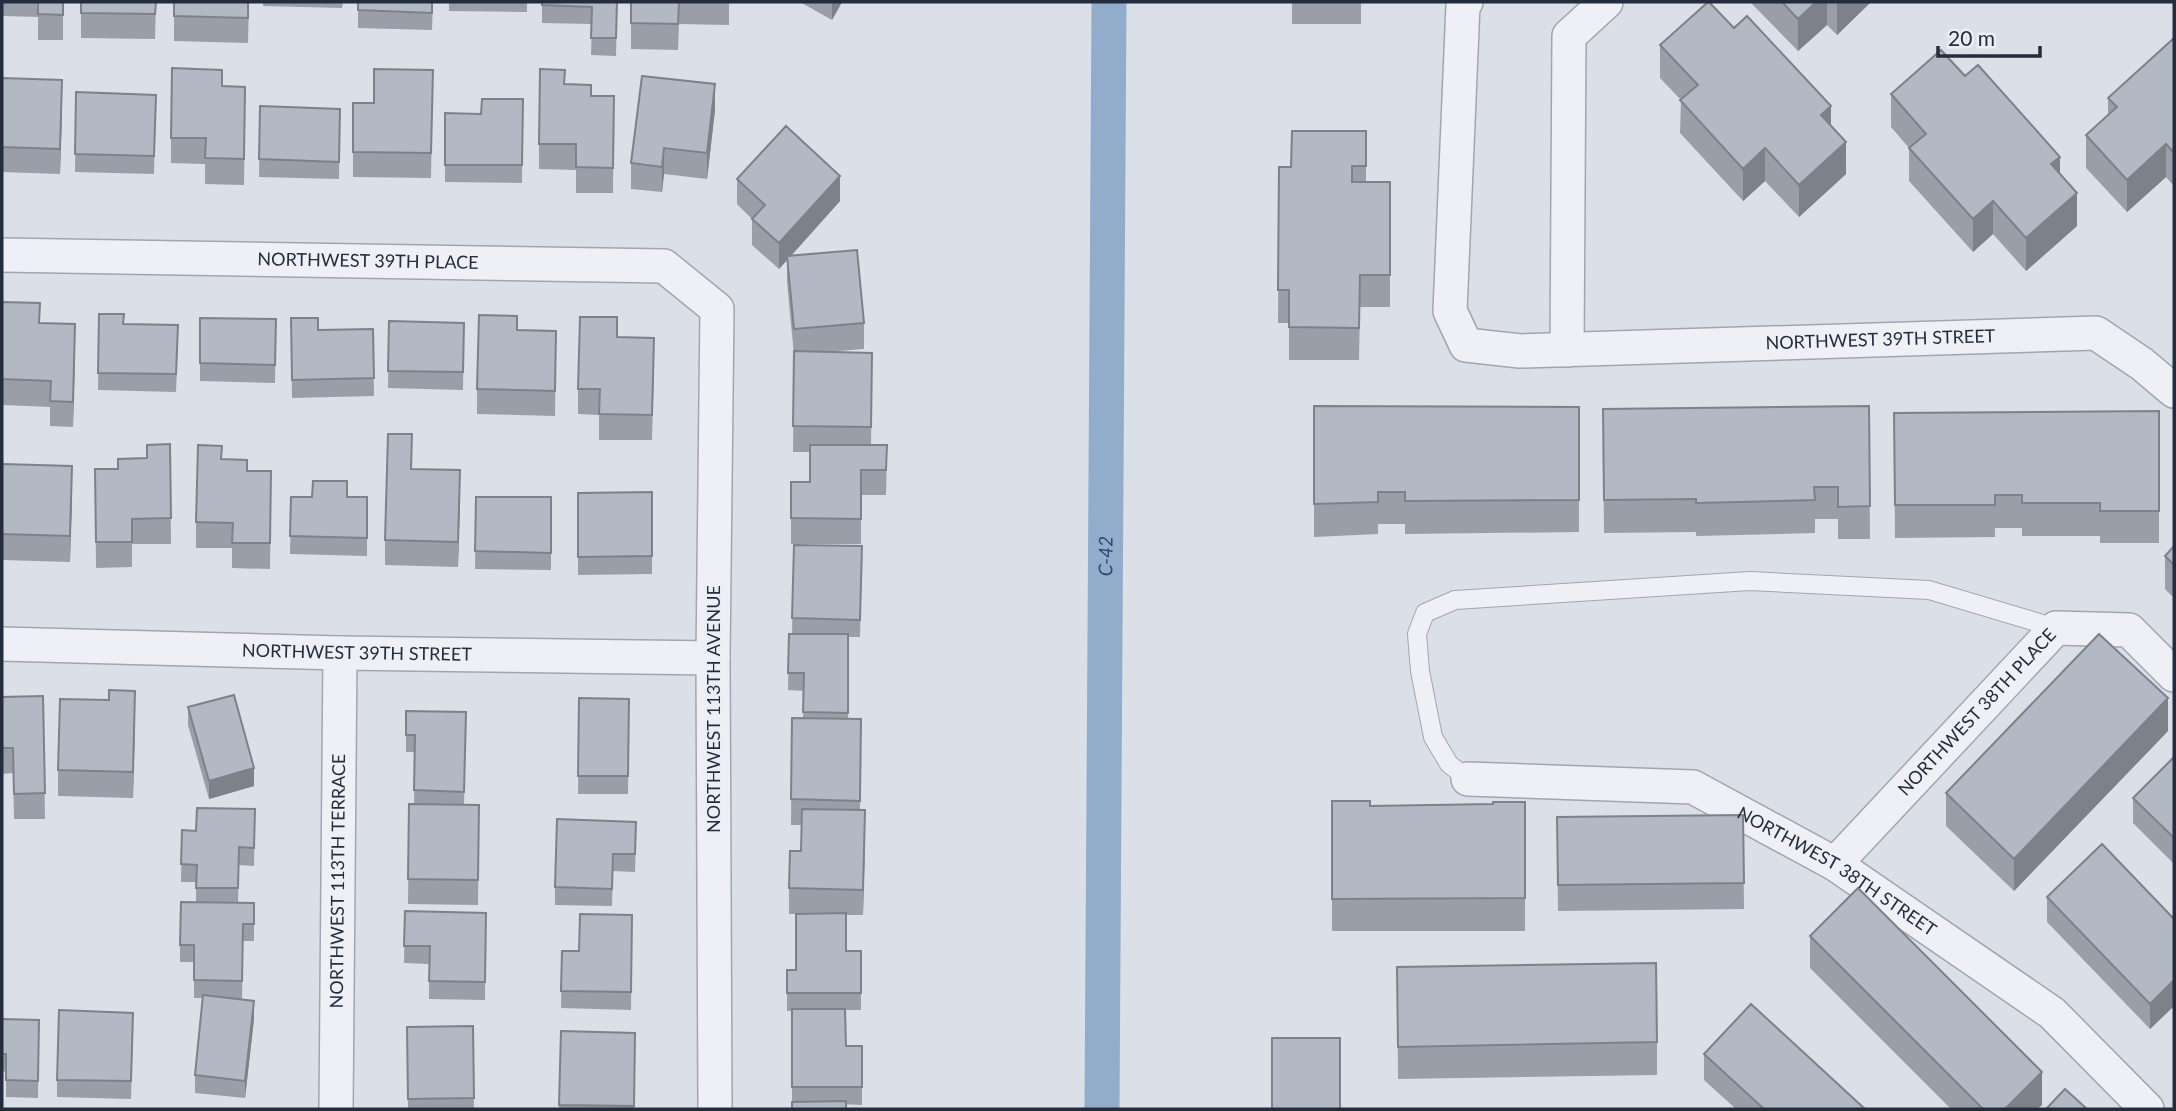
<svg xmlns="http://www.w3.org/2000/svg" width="2176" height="1111" font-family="Lato,sans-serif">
<rect width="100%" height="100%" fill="#dbdfe7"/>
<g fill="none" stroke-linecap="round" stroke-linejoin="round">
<path stroke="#92accb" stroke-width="35" id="s1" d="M 1102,1109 L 1109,2"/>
<g stroke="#a0a6b1" stroke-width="20">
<path id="service" d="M 1468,779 L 1449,764 L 1433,737 L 1420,671 L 1417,634 L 1425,613 L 1455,600 L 1750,581 L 1929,590 L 2056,628"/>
</g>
<g stroke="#a0a6b1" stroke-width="36">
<g id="minor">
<path id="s2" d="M 1466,2 L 1463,5 L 1450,311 L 1466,345 L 1520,351 L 2096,333 L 2142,364 L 2174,391"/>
<path id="s3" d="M 2,255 L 664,266 L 717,309 L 713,658 L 715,1109"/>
<path d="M 1567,350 L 1569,36 L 1606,2"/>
<path id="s4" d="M 2,644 L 340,653 L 713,658"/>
<path id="s5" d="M 1468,779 L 1693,787 L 1835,864 L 2052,1013 L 2147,1109"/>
<path id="s6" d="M 1835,864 L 2056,628 L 2129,630 L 2174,675"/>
<path id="s7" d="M 336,1109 L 340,653"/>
</g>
</g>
<use href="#service" stroke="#eef0f5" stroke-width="18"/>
<use href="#minor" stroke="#eef0f5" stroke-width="33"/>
</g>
<path fill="#999ea9" d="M 2,2 L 63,2 L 63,40 L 38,40 L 38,17 L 2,16 Z
M 81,2 L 156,2 L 155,39 L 81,38 Z
M 174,2 L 249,2 L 248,43 L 174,41 Z
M 263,2 L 343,2 L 342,8 L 263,6 Z
M 358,2 L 433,2 L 432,30 L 358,28 Z
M 449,2 L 527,2 L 527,12 L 449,11 Z
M 542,2 L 617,2 L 616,56 L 591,55 L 592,24 L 542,23 Z
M 631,2 L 729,2 L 729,25 L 679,24 L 678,50 L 631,49 Z
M 800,2 L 842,2 L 832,20 Z
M 1292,2 L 1361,2 L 1361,24 L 1292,24 Z
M 1752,2 L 1871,2 L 1837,35 L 1827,25 L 1798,51 L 1752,4 Z
M 1734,28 L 1831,125 L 1846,174 L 1799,217 L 1765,181 L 1743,201 L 1680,133 L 1681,100 L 1660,78 L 1660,45 Z
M 2174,38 L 2174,186 L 2166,177 L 2127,212 L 2086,168 L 2086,135 L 2108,115 L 2108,98 Z
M 433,70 L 431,178 L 353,177 L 353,103 L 374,103 Z
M 1965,76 L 2060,174 L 2077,226 L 2026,271 L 1993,234 L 1973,252 L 1909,181 L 1909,148 L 1891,127 L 1891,94 Z
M 2,78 L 62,106 L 60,174 L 2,172 Z
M 565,84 L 591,96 L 614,96 L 613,193 L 576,193 L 576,170 L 539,169 L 539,144 Z
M 222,86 L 245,112 L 244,185 L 205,184 L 205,164 L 171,163 L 171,138 Z
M 76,92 L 156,95 L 154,174 L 75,172 Z
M 523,99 L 522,183 L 445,182 L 445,113 L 481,114 Z
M 260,106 L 340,109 L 339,179 L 259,177 Z
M 715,110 L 707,179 L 664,174 L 662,192 L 631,189 L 631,163 Z
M 1366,131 L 1366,182 L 1390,182 L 1390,307 L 1360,307 L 1359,360 L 1289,360 L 1289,323 L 1278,323 L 1279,167 L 1291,167 Z
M 737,179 L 840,201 L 791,256 L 864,323 L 864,349 L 826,352 L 872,378 L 871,445 L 887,445 L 886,495 L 861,495 L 861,544 L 791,544 L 791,482 L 810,482 L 810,452 L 793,452 L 794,355 L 787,282 L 787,260 L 779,269 L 752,245 L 752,219 L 737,204 Z
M 2,302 L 40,323 L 75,350 L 73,427 L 50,426 L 50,407 L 2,405 Z
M 99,314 L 124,324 L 178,342 L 176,392 L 98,390 Z
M 200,318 L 276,319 L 275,383 L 200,381 Z
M 291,318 L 318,330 L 373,329 L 374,396 L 292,398 Z
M 389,321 L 464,323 L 463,390 L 388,388 Z
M 517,330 L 556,331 L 555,416 L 477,414 L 477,389 Z
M 654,364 L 652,440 L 599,440 L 599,415 L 578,414 L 578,389 Z
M 1314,406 L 1579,407 L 1579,532 L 1405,534 L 1405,524 L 1378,524 L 1378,534 L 1314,537 Z
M 1869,406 L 1870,539 L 1838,539 L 1838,519 L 1815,519 L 1815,533 L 1696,536 L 1696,532 L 1604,533 L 1603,409 Z
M 2159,411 L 2159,543 L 2100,543 L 2100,536 L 2022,536 L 2022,528 L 1995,528 L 1995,537 L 1895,538 L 1894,413 Z
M 170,444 L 171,544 L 132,544 L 132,567 L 96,568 L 95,469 L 118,469 L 147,458 Z
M 222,459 L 247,471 L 271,496 L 270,569 L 232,568 L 232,548 L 196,548 L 196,522 Z
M 2,464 L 72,492 L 70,562 L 2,560 Z
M 412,469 L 460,495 L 458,567 L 385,565 L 385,540 Z
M 652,492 L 652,574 L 578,575 L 578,493 Z
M 291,497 L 367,497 L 367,556 L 290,554 Z
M 476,497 L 551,497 L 551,570 L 475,569 Z
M 794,545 L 862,546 L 860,637 L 848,637 L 848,719 L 861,719 L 860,810 L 865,836 L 863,915 L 846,915 L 846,951 L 861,951 L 861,1010 L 845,1010 L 846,1046 L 862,1046 L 862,1105 L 792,1102 L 792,1011 L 787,1011 L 787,970 L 796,970 L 799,914 L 789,914 L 789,888 L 801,851 L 801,825 L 791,825 L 792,718 L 803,718 L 804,691 L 788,690 L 789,634 L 792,634 Z
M 2174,546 L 2174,598 L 2165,589 L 2165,556 Z
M 43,696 L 45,819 L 14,819 L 13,773 L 2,774 L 2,697 Z
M 579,698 L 629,699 L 628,794 L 578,794 Z
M 109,700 L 135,717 L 133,798 L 58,796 L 58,770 Z
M 188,707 L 254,786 L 209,799 L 188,725 Z
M 406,711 L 466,730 L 464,805 L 479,805 L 478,905 L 408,904 L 409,804 L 414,804 L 415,752 L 406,752 Z
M 2168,731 L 2014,891 L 1946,826 L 1946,793 Z
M 2174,757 L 2174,864 L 2133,823 L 2133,798 Z
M 1332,801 L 1370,806 L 1493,804 L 1525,802 L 1525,931 L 1332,931 Z
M 255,809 L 254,866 L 239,865 L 238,903 L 254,903 L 254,941 L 243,941 L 242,999 L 235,999 L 254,1019 L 245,1098 L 195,1093 L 195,1075 L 203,998 L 194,998 L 194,962 L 180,962 L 180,945 L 196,902 L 196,882 L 181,882 L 182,830 L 196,831 Z
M 1743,815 L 1744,909 L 1558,911 L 1557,817 Z
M 636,839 L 635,872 L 613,871 L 612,906 L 555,905 L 555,887 Z
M 2047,897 L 2174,919 L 2174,1006 L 2150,1029 L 2047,922 Z
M 405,911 L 486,913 L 485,1000 L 429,999 L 429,964 L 404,963 Z
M 632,915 L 631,1010 L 561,1008 L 562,951 L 579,951 Z
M 1810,936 L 2042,1105 L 2037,1109 L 1951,1109 L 1810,968 Z
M 1397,967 L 1657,1042 L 1657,1075 L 1398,1079 Z
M 2,1019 L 39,1020 L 38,1098 L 6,1097 L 6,1072 L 2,1071 Z
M 473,1026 L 474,1109 L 408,1109 L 407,1027 Z
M 133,1030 L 131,1099 L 57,1097 L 57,1080 Z
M 561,1031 L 635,1033 L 634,1109 L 559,1109 Z
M 1704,1054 L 1865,1109 L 1736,1109 L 1704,1080 Z"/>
<path fill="#7d8189" d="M 832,2 L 842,2 L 832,20 Z
M 1816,2 L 1827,2 L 1827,25 L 1798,51 L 1798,19 Z
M 1838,2 L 1871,2 L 1837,35 L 1837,3 Z
M 62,80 L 62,106 L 60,174 L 60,149 Z
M 715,84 L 715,110 L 707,179 L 707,153 Z
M 1831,106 L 1831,139 L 1821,115 Z
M 1846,142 L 1846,174 L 1799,217 L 1799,185 Z
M 2166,144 L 2166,177 L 2127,212 L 2127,180 Z
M 664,148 L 664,174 L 662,192 L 662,167 Z
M 1765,148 L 1765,181 L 1743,201 L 1743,169 Z
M 2060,157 L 2060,189 L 2051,164 Z
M 840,176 L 840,201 L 779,269 L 779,243 Z
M 2077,193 L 2077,226 L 2026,271 L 2026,238 Z
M 1993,201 L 1993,234 L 1973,252 L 1973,219 Z
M 75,324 L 75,350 L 73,427 L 73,402 Z
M 72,466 L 72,492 L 70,562 L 70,536 Z
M 460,470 L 460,495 L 458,567 L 458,542 Z
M 135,691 L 135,717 L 133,798 L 133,772 Z
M 2168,698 L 2168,731 L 2014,891 L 2014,859 Z
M 254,768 L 254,786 L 209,799 L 209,781 Z
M 865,810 L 865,836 L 863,915 L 863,890 Z
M 2174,980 L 2174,1006 L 2150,1029 L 2150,1004 Z
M 254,1001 L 254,1019 L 245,1098 L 245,1081 Z
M 2042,1072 L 2042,1105 L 2037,1109 L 2005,1109 Z"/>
<path fill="#b2b8c4" stroke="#7d8189" stroke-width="2" d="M 38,2 L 63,2 L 63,15 L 38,14 Z
M 81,2 L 156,2 L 155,14 L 81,13 Z
M 174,2 L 248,2 L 248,18 L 174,16 Z
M 358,2 L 432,2 L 432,13 L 358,10 Z
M 542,2 L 617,2 L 616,38 L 591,38 L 592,7 L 542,5 Z
M 631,2 L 679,2 L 678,24 L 631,23 Z
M 1708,2 L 1709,2 L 1734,28 L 1747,16 L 1831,106 L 1821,115 L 1846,142 L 1799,185 L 1765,148 L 1743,169 L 1680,100 L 1698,85 L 1660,45 Z
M 1782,2 L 1816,2 L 1798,19 Z
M 2174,38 L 2174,153 L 2166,144 L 2127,180 L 2086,135 L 2117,107 L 2108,98 Z
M 1941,50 L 1965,76 L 1978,65 L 2060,157 L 2051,164 L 2077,193 L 2026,238 L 1993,201 L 1973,219 L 1909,148 L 1926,134 L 1891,94 Z
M 172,68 L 222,70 L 222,86 L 245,87 L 244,159 L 205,158 L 206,138 L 171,138 Z
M 374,69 L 433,70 L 431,153 L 353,152 L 353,103 L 374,103 Z
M 540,69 L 565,70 L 564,84 L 591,85 L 591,96 L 614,96 L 613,168 L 576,167 L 576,144 L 539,144 Z
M 642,76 L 715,84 L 707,153 L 664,148 L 662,167 L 631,163 Z
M 2,78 L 62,80 L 60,149 L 2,147 Z
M 76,92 L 156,95 L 154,156 L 75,154 Z
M 482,99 L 523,99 L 522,165 L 445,165 L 445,113 L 481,114 Z
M 260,106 L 340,109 L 339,162 L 259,159 Z
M 786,126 L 840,176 L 779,243 L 752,219 L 765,205 L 737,179 Z
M 1292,131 L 1366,131 L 1366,166 L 1352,166 L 1352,182 L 1390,182 L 1390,275 L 1360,275 L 1359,328 L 1289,327 L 1289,290 L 1278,290 L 1279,167 L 1291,167 Z
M 857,250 L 864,323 L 794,329 L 787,256 Z
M 2,302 L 40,303 L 39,323 L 75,324 L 73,402 L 50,401 L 51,381 L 2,379 Z
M 99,314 L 124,314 L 123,324 L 178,325 L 176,374 L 98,373 Z
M 479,315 L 517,316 L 517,330 L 556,331 L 555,391 L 477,389 Z
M 580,317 L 617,317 L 617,337 L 654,338 L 652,415 L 599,414 L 600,389 L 578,389 Z
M 200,318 L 276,319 L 275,365 L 200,363 Z
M 291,318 L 318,318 L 318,330 L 373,329 L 374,378 L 292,380 Z
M 389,321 L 464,323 L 463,372 L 388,371 Z
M 794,351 L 872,353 L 871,427 L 793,426 Z
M 1314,406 L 1579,407 L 1579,500 L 1405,501 L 1405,492 L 1378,492 L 1378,502 L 1314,504 Z
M 1869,406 L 1870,506 L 1838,507 L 1838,487 L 1814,487 L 1815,500 L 1696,503 L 1696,499 L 1604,500 L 1603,409 Z
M 2159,411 L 2159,511 L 2100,511 L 2100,503 L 2022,503 L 2022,495 L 1995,495 L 1995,505 L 1895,505 L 1894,413 Z
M 388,434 L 412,434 L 411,469 L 460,470 L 458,542 L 385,540 Z
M 170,444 L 171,518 L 132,519 L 132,542 L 96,542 L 95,469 L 118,469 L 118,459 L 147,458 L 147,445 Z
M 198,445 L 222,446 L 221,459 L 247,460 L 247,471 L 271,471 L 270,543 L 232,543 L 233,523 L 196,522 Z
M 810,445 L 887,445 L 886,470 L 861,470 L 861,519 L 791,518 L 791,482 L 810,482 Z
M 2,464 L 72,466 L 70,536 L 2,534 Z
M 313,481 L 347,481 L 347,497 L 367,497 L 367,538 L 290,536 L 291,497 L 312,497 Z
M 652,492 L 652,556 L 578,557 L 578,493 Z
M 476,497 L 551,497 L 551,553 L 475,551 Z
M 794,545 L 862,546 L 860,620 L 792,618 Z
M 2174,546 L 2174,565 L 2165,556 Z
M 789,634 L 848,634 L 848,713 L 803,712 L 804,673 L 788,673 Z
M 2099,634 L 2168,698 L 2014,859 L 1946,793 Z
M 109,690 L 135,691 L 133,772 L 58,770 L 60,699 L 109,700 Z
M 234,695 L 254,768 L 209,781 L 188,707 Z
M 43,696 L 45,793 L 14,794 L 13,748 L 2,748 L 2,697 Z
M 579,698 L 629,699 L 628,776 L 578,776 Z
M 406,711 L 466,712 L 464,792 L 414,790 L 415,735 L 406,735 Z
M 792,718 L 861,719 L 860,801 L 791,799 Z
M 2174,757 L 2174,838 L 2133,798 Z
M 1332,801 L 1370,801 L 1370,806 L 1493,804 L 1493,802 L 1525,802 L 1525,898 L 1332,899 Z
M 409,804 L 479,805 L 478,880 L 408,879 Z
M 197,808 L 255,809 L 254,848 L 239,847 L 238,888 L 196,888 L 197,865 L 181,864 L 182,830 L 196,831 Z
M 802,809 L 865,810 L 863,890 L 789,888 L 790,851 L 801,851 Z
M 1743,815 L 1744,883 L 1558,885 L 1557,817 Z
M 557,819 L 636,822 L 635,854 L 613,854 L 612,889 L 555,887 Z
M 2102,844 L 2174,919 L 2174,980 L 2150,1004 L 2047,897 Z
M 1858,888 L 2042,1072 L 2005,1109 L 1983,1109 L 1810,936 Z
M 181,902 L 254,903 L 254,924 L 243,924 L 242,981 L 194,980 L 194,945 L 180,945 Z
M 405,911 L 486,913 L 485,982 L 429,981 L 430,946 L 404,946 Z
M 846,913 L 846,951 L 861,951 L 861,993 L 787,993 L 787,970 L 796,970 L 796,914 Z
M 580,914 L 632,915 L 631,992 L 561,991 L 562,951 L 579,951 Z
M 1656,963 L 1657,1042 L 1398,1047 L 1397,967 Z
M 203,995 L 254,1001 L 245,1081 L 195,1075 Z
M 1751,1004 L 1865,1109 L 1764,1109 L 1704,1054 Z
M 792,1009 L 845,1009 L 846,1046 L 862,1046 L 862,1087 L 792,1087 Z
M 59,1010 L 133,1013 L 131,1081 L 57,1080 Z
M 2,1019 L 39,1020 L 38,1081 L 6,1080 L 6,1054 L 2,1054 Z
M 473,1026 L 474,1098 L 408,1099 L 407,1027 Z
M 561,1031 L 635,1033 L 634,1106 L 559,1105 Z
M 1272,1038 L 1340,1038 L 1340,1109 L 1272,1109 Z
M 2065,1089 L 2087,1109 L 2046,1109 Z
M 846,1101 L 846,1109 L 792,1109 L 792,1102 Z"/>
<g text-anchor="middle" stroke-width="5" stroke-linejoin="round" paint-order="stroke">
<g font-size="18" fill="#242d3e" stroke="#eaeef5">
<text dy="6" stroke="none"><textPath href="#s3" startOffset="366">NORTHWEST 39TH PLACE</textPath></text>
<text dy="6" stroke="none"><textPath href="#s2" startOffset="763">NORTHWEST 39TH STREET</textPath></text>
<text dy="6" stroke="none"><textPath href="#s4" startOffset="355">NORTHWEST 39TH STREET</textPath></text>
<text transform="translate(714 709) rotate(-90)" y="6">NORTHWEST 113TH AVENUE</text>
<text dy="6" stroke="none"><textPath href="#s6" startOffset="208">NORTHWEST 38TH PLACE</textPath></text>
<text dy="6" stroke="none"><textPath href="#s5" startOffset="392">NORTHWEST 38TH STREET</textPath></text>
<text dy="6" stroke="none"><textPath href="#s7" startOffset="228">NORTHWEST 113TH TERRACE</textPath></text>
</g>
<g font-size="19" font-style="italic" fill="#2a4976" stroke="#eaeef5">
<text dy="7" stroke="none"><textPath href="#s1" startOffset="553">C-42</textPath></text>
</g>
</g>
<rect width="2176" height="1111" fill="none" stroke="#242d3e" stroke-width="7"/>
<path d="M1938 46v10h102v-10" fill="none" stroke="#242d3e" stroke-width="3.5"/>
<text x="1948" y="46" font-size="21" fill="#242d3e" stroke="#eaeef5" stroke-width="5" paint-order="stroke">20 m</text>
</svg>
